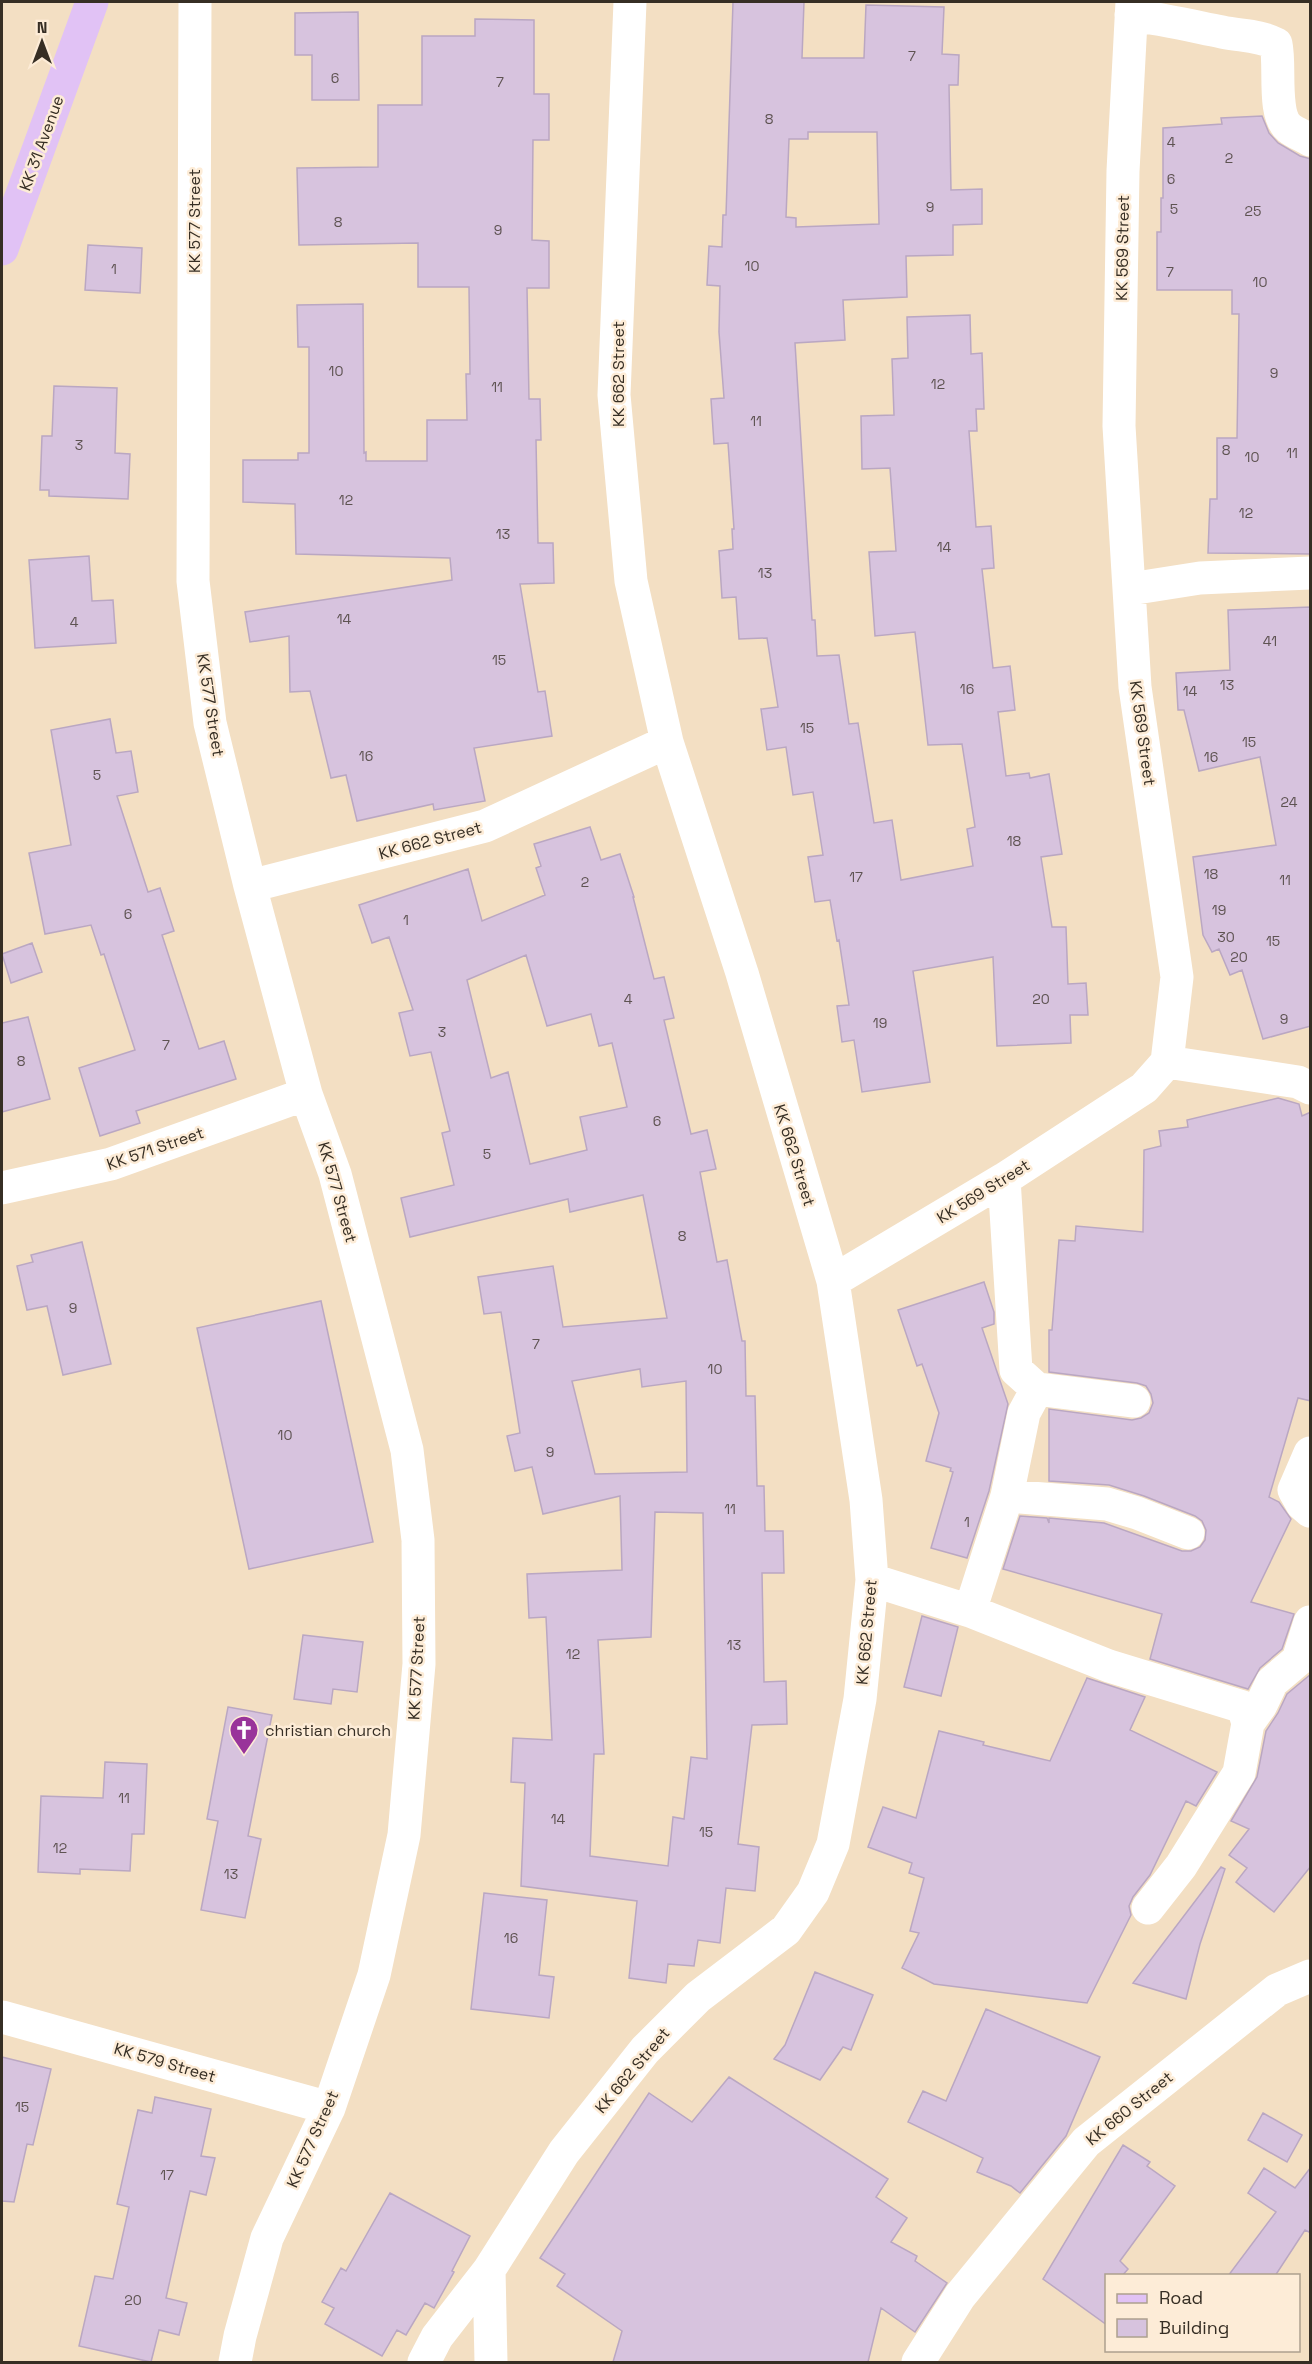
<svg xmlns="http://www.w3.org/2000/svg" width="1312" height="2364" font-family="'Space Grotesk',sans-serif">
<rect width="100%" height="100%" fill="#f3dfc3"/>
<path fill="#d7c3de" stroke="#baa7c2" stroke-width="1.5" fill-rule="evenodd" d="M 733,2 L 804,2 L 802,58 L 864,58 L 866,5 L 944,7 L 942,54 L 959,55 L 958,85 L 949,85 L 951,190 L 982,189 L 982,224 L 953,225 L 953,255 L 906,256 L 907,297 L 843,300 L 845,340 L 795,343 L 812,620 L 815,620 L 817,656 L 839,655 L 849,724 L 858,723 L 874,823 L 892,820 L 901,880 L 973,866 L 967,829 L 975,827 L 962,744 L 928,745 L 915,632 L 875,636 L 869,552 L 896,551 L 890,468 L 862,469 L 861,416 L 894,415 L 892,359 L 908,358 L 907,317 L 970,315 L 971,354 L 982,353 L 984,409 L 976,409 L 977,431 L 969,431 L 976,527 L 991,526 L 994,568 L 982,569 L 993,668 L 1010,666 L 1015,710 L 998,712 L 1006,776 L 1029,773 L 1030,778 L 1049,774 L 1062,854 L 1041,857 L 1052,927 L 1066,927 L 1068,984 L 1086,983 L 1088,1015 L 1070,1015 L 1071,1043 L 997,1046 L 993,957 L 913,971 L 930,1082 L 862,1092 L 854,1040 L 842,1042 L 837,1006 L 849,1005 L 839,940 L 837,941 L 830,900 L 815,902 L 808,857 L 823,855 L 813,792 L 793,795 L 786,747 L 767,750 L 761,709 L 778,707 L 767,638 L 739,639 L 736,597 L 722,598 L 719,551 L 733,549 L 732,529 L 734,529 L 728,443 L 714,444 L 711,399 L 724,398 L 719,332 L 720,286 L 707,285 L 709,246 L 722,247 L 723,215 L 726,215 ZM 808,132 L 877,132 L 879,224 L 796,227 L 796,218 L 786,217 L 789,139 L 808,139 Z
M 358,12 L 359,100 L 312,100 L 312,55 L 295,55 L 295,13 Z
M 475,19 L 534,20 L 534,94 L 549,94 L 549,140 L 533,140 L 532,240 L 549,241 L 549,288 L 527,288 L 529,399 L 540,399 L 541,440 L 536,440 L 538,543 L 553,543 L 554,583 L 520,584 L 538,692 L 545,691 L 552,736 L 474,748 L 485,801 L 434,810 L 433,804 L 357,821 L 346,775 L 331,778 L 310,691 L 290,692 L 289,636 L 250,642 L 245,612 L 452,580 L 450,558 L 296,554 L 295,504 L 243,502 L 243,460 L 298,460 L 298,453 L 309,453 L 309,347 L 298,347 L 297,305 L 363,304 L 364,453 L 366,452 L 366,461 L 427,461 L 427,420 L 467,420 L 466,374 L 470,374 L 469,287 L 418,287 L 418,243 L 299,245 L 297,168 L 378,167 L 378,105 L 422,105 L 422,36 L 475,36 Z
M 1262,116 L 1269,133 L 1278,143 L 1300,156 L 1311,159 L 1311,554 L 1208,553 L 1210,499 L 1217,499 L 1217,438 L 1237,438 L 1239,314 L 1232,314 L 1232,290 L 1157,290 L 1157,232 L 1161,232 L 1161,198 L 1163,198 L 1163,128 L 1222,124 L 1221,118 Z
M 88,245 L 142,248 L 140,293 L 85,290 Z
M 54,386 L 117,388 L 115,453 L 130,454 L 128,499 L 49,496 L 49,490 L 40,490 L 42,436 L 52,436 Z
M 89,556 L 92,601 L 113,600 L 116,643 L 35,648 L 29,560 Z
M 1311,607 L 1311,1026 L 1263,1039 L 1242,970 L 1230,975 L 1219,949 L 1212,952 L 1203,935 L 1193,857 L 1276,845 L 1260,757 L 1199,771 L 1184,710 L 1178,710 L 1176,673 L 1230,670 L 1228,610 Z
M 110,719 L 116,753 L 131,751 L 138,792 L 117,796 L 148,892 L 160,888 L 174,931 L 162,935 L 199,1049 L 224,1041 L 236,1079 L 136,1111 L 140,1123 L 100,1136 L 79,1068 L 135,1050 L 104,954 L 101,955 L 91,925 L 45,934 L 29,853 L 71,845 L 51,730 Z
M 590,827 L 601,860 L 620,854 L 634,897 L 633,897 L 654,979 L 664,977 L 674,1018 L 664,1020 L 691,1134 L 707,1130 L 716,1169 L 700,1172 L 717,1262 L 727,1260 L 742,1341 L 745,1341 L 746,1396 L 755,1396 L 757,1486 L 764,1486 L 765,1531 L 783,1531 L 784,1573 L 762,1573 L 764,1682 L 786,1681 L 787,1724 L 752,1725 L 738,1844 L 759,1847 L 755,1891 L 726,1888 L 720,1943 L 698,1940 L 694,1966 L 668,1964 L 666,1983 L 629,1978 L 637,1901 L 521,1886 L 525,1783 L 511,1782 L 513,1738 L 552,1740 L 546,1617 L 529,1618 L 527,1574 L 622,1570 L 620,1496 L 543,1514 L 532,1467 L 515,1471 L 507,1436 L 520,1433 L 501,1312 L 484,1314 L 478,1277 L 553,1266 L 563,1327 L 667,1318 L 643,1195 L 570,1212 L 568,1199 L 410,1237 L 401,1198 L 454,1185 L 442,1133 L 450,1131 L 431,1052 L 410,1056 L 399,1013 L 413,1010 L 389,937 L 372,943 L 359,905 L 468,869 L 482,921 L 545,895 L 536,868 L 541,866 L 534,844 ZM 526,955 L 547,1026 L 591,1014 L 599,1046 L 612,1043 L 627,1107 L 580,1117 L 587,1150 L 530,1164 L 508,1072 L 491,1078 L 467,980 ZM 640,1369 L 642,1387 L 686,1381 L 687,1472 L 595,1474 L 572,1381 ZM 655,1512 L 703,1513 L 707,1759 L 691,1757 L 684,1819 L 673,1817 L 668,1866 L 590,1856 L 594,1754 L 604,1754 L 598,1640 L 651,1637 Z
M 32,943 L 42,972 L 11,983 L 2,954 Z
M 28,1017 L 50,1099 L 2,1112 L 2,1023 Z
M 1278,1098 L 1299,1104 L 1302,1116 L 1311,1112 L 1311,1401 L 1298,1398 L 1269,1497 L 1279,1502 L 1291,1519 L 1251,1602 L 1294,1614 L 1282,1649 L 1260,1668 L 1248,1689 L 1150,1659 L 1162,1614 L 1003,1569 L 1020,1516 L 1047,1518 L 1049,1523 L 1049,1518 L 1104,1523 L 1182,1551 L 1191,1551 L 1200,1547 L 1205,1540 L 1206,1530 L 1202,1521 L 1195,1516 L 1144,1496 L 1109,1485 L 1049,1481 L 1049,1409 L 1132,1420 L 1141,1418 L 1149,1413 L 1153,1403 L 1151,1394 L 1146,1386 L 1137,1383 L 1049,1372 L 1049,1330 L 1052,1330 L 1059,1240 L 1075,1241 L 1076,1226 L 1143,1232 L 1144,1150 L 1161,1146 L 1159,1131 L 1188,1127 L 1187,1120 Z
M 82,1242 L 111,1364 L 63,1375 L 47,1306 L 27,1310 L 17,1266 L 33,1262 L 31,1255 Z
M 984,1282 L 994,1312 L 994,1324 L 982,1328 L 1008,1404 L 989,1491 L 967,1558 L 931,1548 L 953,1472 L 950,1471 L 951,1468 L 926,1461 L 939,1413 L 922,1364 L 917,1366 L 898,1310 Z
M 321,1301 L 373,1542 L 249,1569 L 197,1328 Z
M 922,1616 L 958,1627 L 941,1696 L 904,1687 Z
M 303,1635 L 363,1642 L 357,1692 L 333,1689 L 331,1704 L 294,1699 Z
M 1311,1674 L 1311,1866 L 1274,1912 L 1236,1882 L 1247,1868 L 1229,1855 L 1249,1829 L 1231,1821 L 1257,1777 L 1266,1731 L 1278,1713 L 1287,1694 Z
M 1087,1678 L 1145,1697 L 1130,1730 L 1217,1772 L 1196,1806 L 1186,1801 L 1150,1875 L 1133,1897 L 1129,1906 L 1131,1915 L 1087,2003 L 934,1984 L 902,1968 L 919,1933 L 910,1931 L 924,1878 L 909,1873 L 912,1863 L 868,1847 L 883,1807 L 916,1818 L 939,1731 L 984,1742 L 983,1745 L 1050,1761 Z
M 228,1707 L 272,1715 L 248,1836 L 261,1839 L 245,1918 L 201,1910 L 218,1821 L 207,1819 Z
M 105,1762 L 147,1764 L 144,1834 L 132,1834 L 130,1871 L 80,1869 L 80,1874 L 38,1872 L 41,1796 L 103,1798 Z
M 1221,1867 L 1225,1869 L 1200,1944 L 1186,1999 L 1133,1983 Z
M 484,1893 L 547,1900 L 539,1975 L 554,1977 L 549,2018 L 471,2009 Z
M 815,1972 L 873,1995 L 851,2050 L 843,2047 L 820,2080 L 774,2059 L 785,2045 Z
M 986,2009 L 1100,2057 L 1066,2136 L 1020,2193 L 1011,2186 L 977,2172 L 983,2158 L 908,2122 L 923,2091 L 946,2101 Z
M 2,2057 L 51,2069 L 33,2145 L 27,2144 L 14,2202 L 2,2201 Z
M 729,2077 L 888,2179 L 876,2197 L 907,2218 L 891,2242 L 917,2256 L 915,2261 L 947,2283 L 915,2332 L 881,2308 L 868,2362 L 613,2362 L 622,2331 L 557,2286 L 565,2274 L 540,2258 L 649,2093 L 692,2122 Z
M 155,2097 L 211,2109 L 201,2156 L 215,2158 L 206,2195 L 190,2191 L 166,2298 L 187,2303 L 179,2335 L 159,2330 L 151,2362 L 79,2346 L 95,2276 L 113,2279 L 129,2207 L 117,2204 L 138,2110 L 152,2113 Z
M 1263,2113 L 1302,2135 L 1287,2162 L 1248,2140 Z
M 1123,2145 L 1150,2162 L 1147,2166 L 1175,2186 L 1120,2261 L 1128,2269 L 1122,2276 L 1107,2276 L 1107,2325 L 1043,2279 Z
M 1311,2167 L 1311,2233 L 1305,2230 L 1275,2276 L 1228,2276 L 1276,2212 L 1248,2193 L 1264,2168 L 1295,2188 Z
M 390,2193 L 470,2236 L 452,2271 L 454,2272 L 434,2308 L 425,2303 L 406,2335 L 397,2330 L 382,2356 L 325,2324 L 334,2308 L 322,2302 L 341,2268 L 346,2271 Z"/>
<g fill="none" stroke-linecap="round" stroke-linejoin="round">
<path stroke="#fff" stroke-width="33" d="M 195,2 L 193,581 L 210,723 L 250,886 L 306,1094 L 335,1174 L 407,1450 L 418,1540 L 419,1664 L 404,1835 L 374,1975 L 329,2108 L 267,2238 L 240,2336 L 235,2362
M 1131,15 C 1162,19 1192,26 1222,32 C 1240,36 1260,35 1276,44 C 1281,67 1272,114 1289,128 C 1295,133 1304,136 1310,140
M 1130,589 L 1200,578 L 1310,573
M 250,886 L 485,826 L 667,742
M 1167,1062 L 1298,1082 L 1310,1088
M 1004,1179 L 1016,1370 L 1037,1389 L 1134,1401
M 2,1188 L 111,1164 L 306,1094
M 833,1281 L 1004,1179 L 1144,1088 L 1167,1062 L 1177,977 L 1135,687 L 1119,426 L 1123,171 L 1132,2
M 1310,1453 L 1294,1490 L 1302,1504 L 1310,1511
M 1007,1496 L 1107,1504 L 1137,1513 L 1188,1533
M 872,1580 L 970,1611 L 1109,1666 L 1243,1707 L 1248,1723 L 1239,1773 L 1181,1866 L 1148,1908
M 970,1611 L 1007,1496 L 1024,1413 L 1037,1389
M 1248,1723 L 1261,1705 L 1272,1682 L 1298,1660 L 1310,1622
M 2,2017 L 329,2108
M 489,2270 L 491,2362
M 424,2362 L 437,2337 L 489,2270 L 564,2152 L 645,2050 L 698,1997 L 786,1930 L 813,1892 L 833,1844 L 860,1699 L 872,1580 L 866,1500 L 833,1281 L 742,973 L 667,742 L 631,581 L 614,395 L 630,2
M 918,2362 L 960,2296 L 1086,2142 L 1277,1990 L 1310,1976"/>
<path stroke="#e1c2f5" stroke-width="33" d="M 2,249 L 92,2"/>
</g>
<defs>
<g id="church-pin" transform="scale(1.5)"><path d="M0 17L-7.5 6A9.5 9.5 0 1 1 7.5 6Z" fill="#99349a" stroke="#fdecd7"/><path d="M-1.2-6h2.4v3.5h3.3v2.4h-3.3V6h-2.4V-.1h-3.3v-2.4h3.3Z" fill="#fff"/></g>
</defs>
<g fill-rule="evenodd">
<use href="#church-pin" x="244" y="1730"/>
</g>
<g text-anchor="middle" stroke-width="5" stroke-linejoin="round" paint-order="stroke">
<g font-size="14" fill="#5e5352">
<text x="912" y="61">7</text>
<text x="335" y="83">6</text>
<text x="500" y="87">7</text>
<text x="769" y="124">8</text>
<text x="1171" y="147">4</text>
<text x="1229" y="163">2</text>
<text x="1171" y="184">6</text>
<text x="930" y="212">9</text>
<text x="1174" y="214">5</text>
<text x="1253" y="216">25</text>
<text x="338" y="227">8</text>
<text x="498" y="235">9</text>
<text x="752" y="271">10</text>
<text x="114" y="274">1</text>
<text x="1170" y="277">7</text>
<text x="1260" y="287">10</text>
<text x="336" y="376">10</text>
<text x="1274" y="378">9</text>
<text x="938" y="389">12</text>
<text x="497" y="392">11</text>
<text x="756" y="426">11</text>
<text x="79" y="450">3</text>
<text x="1226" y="455">8</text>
<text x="1292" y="458">11</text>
<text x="1252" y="462">10</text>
<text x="346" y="505">12</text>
<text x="1246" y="518">12</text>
<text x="503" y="539">13</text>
<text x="944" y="552">14</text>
<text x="765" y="578">13</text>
<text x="344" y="624">14</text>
<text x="74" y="627">4</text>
<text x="1270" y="646">41</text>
<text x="499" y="665">15</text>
<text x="1227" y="690">13</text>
<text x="967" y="694">16</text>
<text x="1190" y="696">14</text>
<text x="807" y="733">15</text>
<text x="1249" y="747">15</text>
<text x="366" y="761">16</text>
<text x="1211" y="762">16</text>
<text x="97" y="780">5</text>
<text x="1289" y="807">24</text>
<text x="1014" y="846">18</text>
<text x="1211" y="879">18</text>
<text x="856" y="882">17</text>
<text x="1285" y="885">11</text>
<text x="585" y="887">2</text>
<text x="1219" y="915">19</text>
<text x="128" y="919">6</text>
<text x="406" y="925">1</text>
<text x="1226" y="942">30</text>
<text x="1273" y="946">15</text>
<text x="1239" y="962">20</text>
<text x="628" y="1004">4</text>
<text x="1041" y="1004">20</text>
<text x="1284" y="1024">9</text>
<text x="880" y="1028">19</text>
<text x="442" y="1037">3</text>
<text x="166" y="1050">7</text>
<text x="21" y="1066">8</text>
<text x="657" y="1126">6</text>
<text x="487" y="1159">5</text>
<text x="682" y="1241">8</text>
<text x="73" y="1313">9</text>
<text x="536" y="1349">7</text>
<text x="715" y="1374">10</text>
<text x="285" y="1440">10</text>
<text x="550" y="1457">9</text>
<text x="730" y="1514">11</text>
<text x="967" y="1527">1</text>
<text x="734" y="1650">13</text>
<text x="573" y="1659">12</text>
<text x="124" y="1803">11</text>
<text x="558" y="1824">14</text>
<text x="706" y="1837">15</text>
<text x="60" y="1853">12</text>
<text x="231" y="1879">13</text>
<text x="511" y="1943">16</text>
<text x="22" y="2112">15</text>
<text x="167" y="2180">17</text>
<text x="133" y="2305">20</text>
</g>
<g font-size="16" fill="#362e24" stroke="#fdecd7">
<text transform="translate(41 143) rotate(-70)" y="6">KK 31 Avenue</text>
<text transform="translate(194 221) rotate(-90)" y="6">KK 577 Street</text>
<text transform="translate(1122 248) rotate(-89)" y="6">KK 569 Street</text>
<text transform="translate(618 374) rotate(-90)" y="6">KK 662 Street</text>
<text transform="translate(211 705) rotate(81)" y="6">KK 577 Street</text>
<text transform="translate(1143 733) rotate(82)" y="6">KK 569 Street</text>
<text transform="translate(430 840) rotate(-15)" y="6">KK 662 Street</text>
<text transform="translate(155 1148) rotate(-19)" y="6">KK 571 Street</text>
<text transform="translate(795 1155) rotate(73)" y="6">KK 662 Street</text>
<text transform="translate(983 1191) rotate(-32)" y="6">KK 569 Street</text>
<text transform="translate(338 1192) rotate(74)" y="6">KK 577 Street</text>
<text transform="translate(866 1632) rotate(-85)" y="6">KK 662 Street</text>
<text transform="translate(416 1668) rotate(-87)" y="6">KK 577 Street</text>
<text transform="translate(165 2062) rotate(16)" y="6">KK 579 Street</text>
<text transform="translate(632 2070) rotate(-50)" y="6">KK 662 Street</text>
<text transform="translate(1129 2108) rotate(-39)" y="6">KK 660 Street</text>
<text transform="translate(312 2139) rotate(-66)" y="6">KK 577 Street</text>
</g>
<g font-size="16" fill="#362e24" stroke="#fdecd7" text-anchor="start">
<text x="265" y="1736">christian church</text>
</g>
</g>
<rect width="1312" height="2364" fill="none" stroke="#362e24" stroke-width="6"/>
<rect x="1105" y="2274" width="195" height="78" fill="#fdecd7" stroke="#ada08f" stroke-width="1.5"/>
<rect x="1117" y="2294" width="30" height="9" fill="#e1c2f5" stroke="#ada08f" stroke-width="1.5"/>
<text x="1159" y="2304" font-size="18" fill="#362e24">Road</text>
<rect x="1117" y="2319" width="30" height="18" fill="#d7c3de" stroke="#ada08f" stroke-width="1.5"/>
<text x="1159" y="2334" font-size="18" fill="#362e24">Building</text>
<g transform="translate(42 42)" stroke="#fdecd7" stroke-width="4.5" paint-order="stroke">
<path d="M0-4.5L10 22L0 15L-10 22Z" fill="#362e24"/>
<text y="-9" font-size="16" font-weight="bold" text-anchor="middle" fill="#362e24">N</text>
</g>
</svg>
